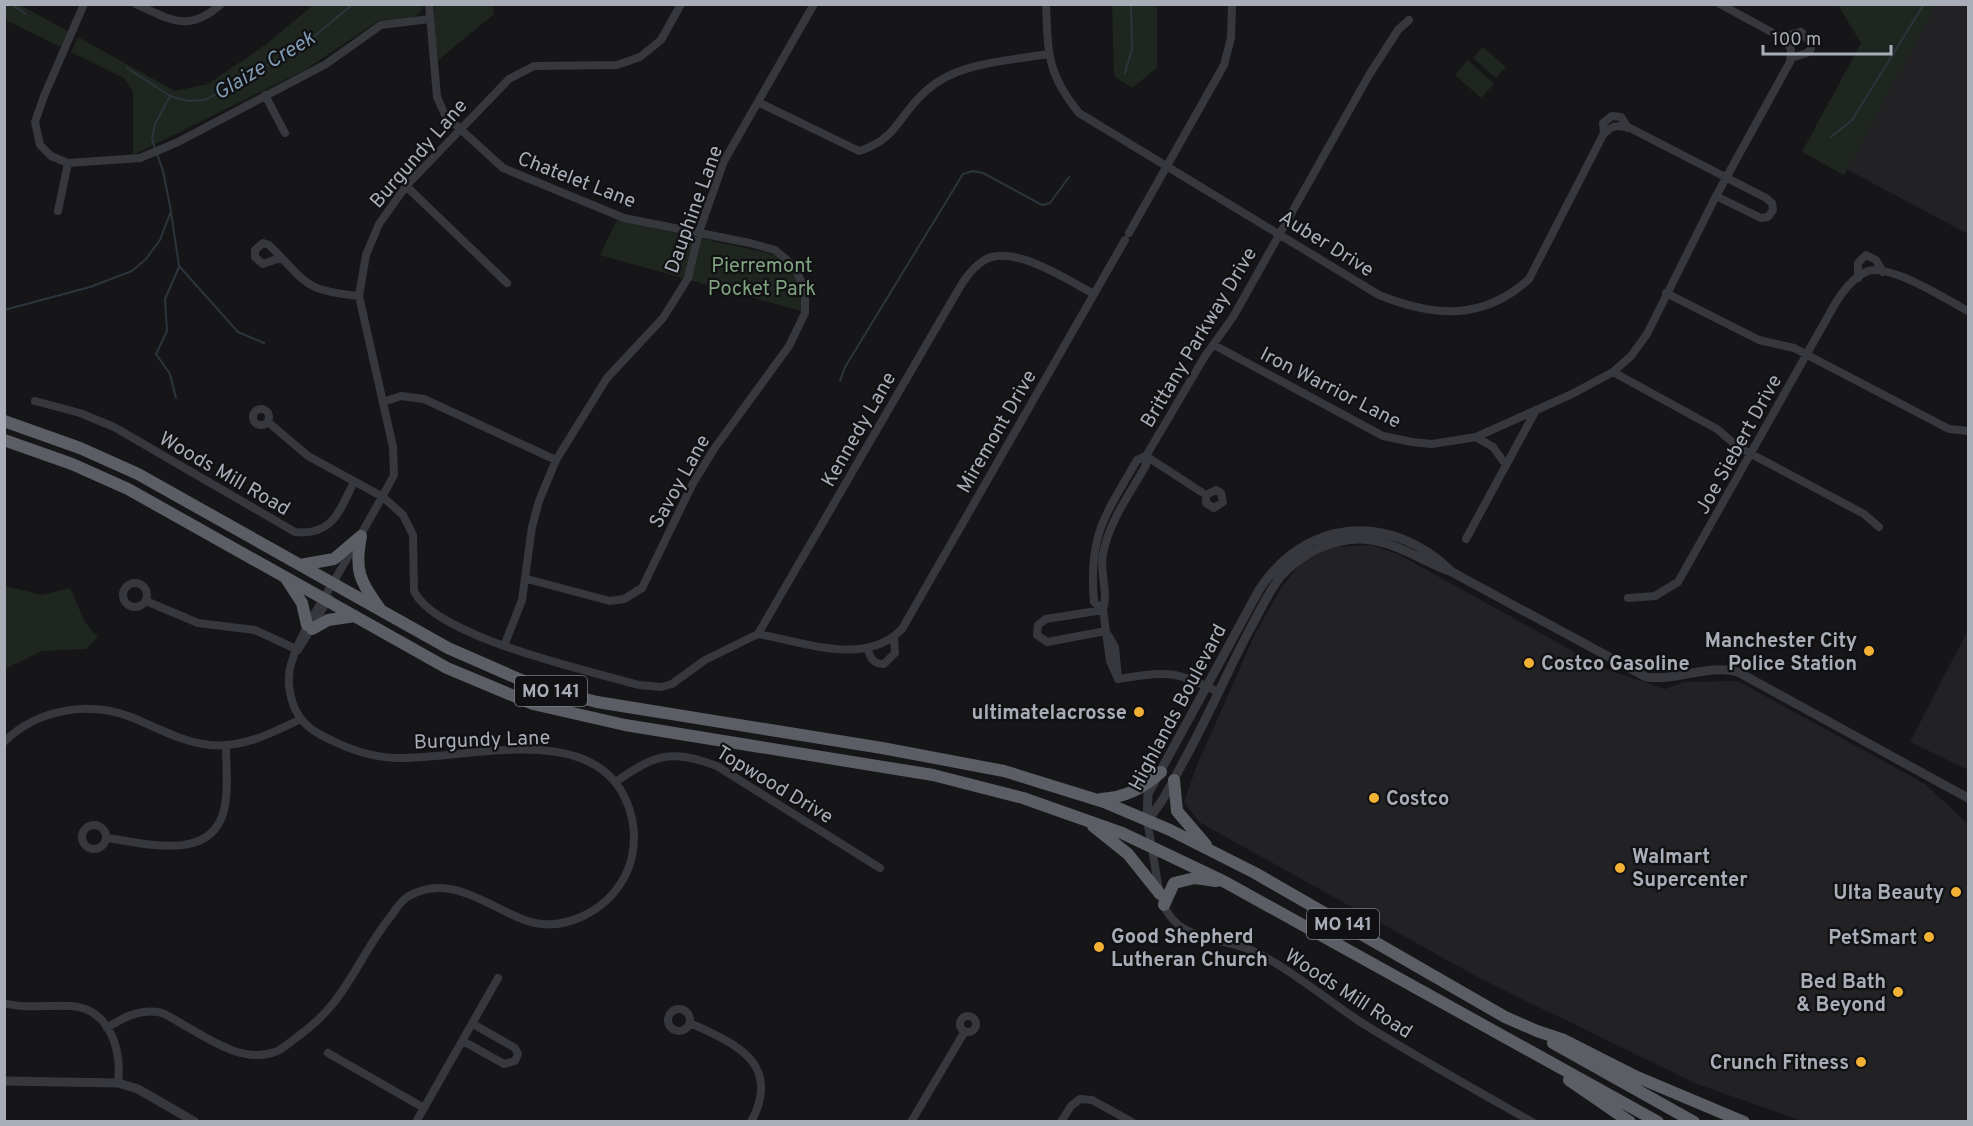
<svg xmlns="http://www.w3.org/2000/svg" width="1973" height="1126" font-family="Overpass,sans-serif">
<rect width="100%" height="100%" fill="#161618"/>
<path fill="#222225" d="M 1936,5 L 1968,5 L 1968,234 L 1846,169 Z
M 1371,545 L 1398,554 L 1605,669 L 1665,689 L 1684,682 L 1738,681 L 1925,784 L 1968,824 L 1968,1121 L 1802,1121 L 1697,1084 L 1481,979 L 1199,822 L 1184,802 L 1197,765 L 1255,634 L 1281,588 L 1300,563 L 1334,547 Z
M 1968,630 L 1968,770 L 1910,742 Z"/>
<path fill="#1e261f" d="M 4,5 L 20,5 L 68,31 L 61,47 L 5,20 Z
M 313,5 L 424,5 L 420,13 L 413,17 L 378,21 L 305,70 L 133,155 L 133,91 L 124,78 L 71,52 L 78,37 L 175,91 L 208,84 L 268,43 Z
M 434,5 L 493,5 L 494,14 L 437,61 Z
M 1112,5 L 1157,5 L 1157,68 L 1132,88 L 1114,76 Z
M 1838,5 L 1936,5 L 1844,175 L 1802,152 L 1861,43 Z
M 1483,47 L 1506,67 L 1496,78 L 1473,58 Z
M 1468,60 L 1494,84 L 1481,98 L 1455,75 Z
M 617,220 L 772,254 C 794,267 802,286 801,311 L 600,255 Z
M 5,586 L 42,595 L 70,588 L 85,622 L 98,637 L 86,649 L 42,651 L 5,669 Z"/>
<g fill="none" stroke-linecap="round" stroke-linejoin="round">
<path stroke="#2c353c" stroke-width="2" d="M 11,4 L 26,14
M 127,68 L 170,96
M 1125,73 L 1132,49 L 1131,4
M 1831,137 L 1852,120 L 1924,4
M 171,212 L 179,266 L 238,332 L 264,343
M 4,310 L 90,287 L 132,271 L 146,259 L 160,240 L 171,211 L 163,171 L 152,139 L 155,124 L 170,96 L 188,101 L 205,100 L 305,44 L 353,4
M 840,381 L 845,367 L 963,174 L 973,171 L 983,173 L 1042,205 L 1050,203 L 1069,177
M 176,398 L 170,374 L 156,354 L 167,331 L 165,299 L 179,267"/>
<path stroke="#37383d" stroke-width="8" d="M 84,4 L 44,96 L 35,122 L 40,145 L 51,156 L 68,163 L 140,158 L 178,142 L 326,64 L 381,25 L 430,19
M 136,4 C 171,20 189,33 221,4
M 429,4 L 437,97 L 445,115 L 503,168 L 624,218 L 750,243 L 775,250 L 794,266 L 805,290 L 805,313 L 789,346 L 714,449 L 692,485 L 642,588 L 624,599 L 610,601 L 527,579
M 1046,4 C 1048,53 1047,74 1079,113 L 1379,295 C 1434,317 1483,321 1529,279 L 1603,135 C 1612,125 1617,125 1630,128 L 1766,198 L 1772,203 L 1773,210 L 1768,217 L 1761,218 L 1716,196
M 1781,37 L 1801,32 L 1810,42 L 1811,49 L 1807,53 L 1791,58
M 265,95 L 285,133
M 758,102 L 859,151 C 897,140 899,114 926,91 C 957,62 1008,61 1048,54
M 1604,133 L 1603,123 L 1612,116 L 1621,117 L 1628,128
M 406,186 L 507,283
M 58,211 L 68,163
M 1129,233 L 1224,65 L 1231,38 L 1232,4
M 280,258 L 263,264 L 255,257 L 255,250 L 263,243 L 269,245 C 308,283 301,290 359,296
M 1858,278 L 1858,263 L 1866,255 L 1876,260 L 1883,272
M 1666,293 L 1759,340 L 1794,348 L 1949,429 L 1968,431
M 1214,345 L 1383,436 L 1412,442 L 1432,444 L 1476,437 L 1572,394 L 1613,372 L 1631,356 L 1647,334 L 1716,196 L 1790,62 L 1791,50 L 1786,40 L 1720,4
M 1613,372 L 1717,429 L 1738,447 L 1864,514 L 1879,527
M 35,401 L 80,413 L 114,427 L 295,532 C 333,536 339,511 354,482
M 383,402 L 401,396 L 424,399 L 556,460
M253 417a8 8 0 1 1 16 0a8 8 0 1 1-16 0Z
M 268,422 L 308,456 L 383,497 L 403,515 L 413,535 L 414,591 C 435,637 590,671 639,685 L 661,687 L 672,684 L 705,660 L 758,634 L 947,309 C 957,293 966,272 983,261 C 1012,242 1067,280 1094,294
M 1476,437 L 1493,447 L 1506,465
M 1146,456 L 1206,495 L 1206,503 L 1214,508 L 1223,502 L 1221,493 L 1216,490 L 1206,495
M 1466,539 L 1536,410
M123 595a12 12 0 1 1 24 0a12 12 0 1 1-24 0Z
M 1628,598 L 1655,596 L 1678,582 L 1835,304 C 1843,291 1853,277 1868,271 C 1892,264 1947,300 1968,311
M 146,601 L 198,623 L 255,630 L 298,650
M 1103,610 L 1094,602 C 1088,535 1105,516 1137,460 L 1146,456
M 1103,610 L 1046,619 L 1038,625 L 1037,635 L 1047,642 L 1106,631
M 758,634 C 803,642 866,667 902,629 L 1125,240
M 1108,635 L 1115,647 L 1118,678
M 504,646 L 522,600 L 532,527 L 539,501 L 556,460 L 607,378 L 663,318 L 688,278 L 699,232 L 724,161 L 814,4
M 300,647 L 329,598
M 868,649 C 870,659 874,664 884,664 L 895,653 L 894,638
M 1118,679 L 1110,661 L 1103,610 C 1109,592 1099,572 1103,554 C 1109,521 1130,494 1146,465 L 1146,456 L 1205,356 L 1233,317 L 1369,75 L 1398,30 L 1409,20
M 1118,679 C 1167,672 1172,669 1218,692
M 4,742 C 36,710 86,701 128,716 C 155,726 180,742 210,745 C 243,748 272,733 301,719
M 617,781 C 656,754 671,749 717,766 L 880,868
M 1147,820 L 1159,890
M82 837a12 12 0 1 1 24 0a12 12 0 1 1-24 0Z
M 107,838 C 145,843 211,863 224,810 C 229,790 226,766 226,745
M 1162,901 C 1177,943 1220,936 1253,951 C 1289,968 1326,999 1359,1021 C 1416,1057 1474,1089 1532,1122
M 4,1003 C 25,1009 48,1005 70,1006 C 110,1008 122,1050 118,1083
M668 1020a11 11 0 1 1 22 0a11 11 0 1 1-22 0Z
M960 1024a8 8 0 1 1 16 0a8 8 0 1 1-16 0Z
M 690,1023 C 737,1044 782,1064 751,1122
M 107,1028 C 122,1018 139,1009 158,1012 C 165,1013 175,1020 182,1024 C 209,1039 243,1064 275,1052 C 283,1049 290,1042 297,1037 C 348,1001 355,961 391,916 C 396,909 401,900 409,896 C 449,873 486,905 522,919 C 561,935 606,912 625,876 C 637,852 637,823 625,798 C 589,720 462,760 395,758 C 372,757 351,750 331,740 C 318,734 307,728 299,716 C 290,702 286,681 291,664 C 300,634 318,608 334,581 C 354,546 375,511 394,475 L 393,447 L 359,296 L 366,255 L 379,224 L 406,186 L 509,79 L 534,66 L 617,65 L 640,57 L 661,40 L 681,4
M 463,1041 L 504,1064 L 515,1061 L 518,1054 L 515,1048 L 473,1024
M 328,1053 L 424,1108
M 416,1122 L 498,978
M 911,1122 L 965,1031
M 1061,1122 L 1071,1106 L 1080,1099 L 1092,1100 L 1132,1122"/>
<path stroke="#37383d" stroke-width="9" d="M 1147,820 C 1162,804 1171,785 1181,766 C 1206,722 1225,676 1249,631 C 1259,613 1268,592 1281,576 C 1302,552 1340,535 1371,540 C 1400,544 1425,563 1452,572 L 1646,677 C 1678,681 1708,664 1738,672 L 1968,798
M 1147,820 L 1148,794 L 1259,590 C 1306,518 1389,512 1450,570
M 4,1081 L 118,1083 L 138,1089 L 195,1122"/>
<path stroke="#5b5e65" stroke-width="12" d="M 4,421 L 80,448 L 138,474 L 448,648 L 535,686 L 597,702 L 882,748 L 1004,771 L 1104,802 L 1170,830 L 1255,873 L 1505,1017 L 1537,1031 L 1564,1040 L 1637,1077 L 1744,1122
M 4,440 L 72,464 L 128,489 L 447,668 L 533,704 L 625,725 L 933,775 L 1023,798 L 1122,833 L 1225,882 L 1658,1122
M 361,536 C 354,572 360,580 380,609
M 300,565 L 334,559 L 361,536
M 287,580 L 302,603 L 307,625
M 312,629 L 328,620 L 355,616
M 1174,780 L 1177,811 L 1206,845
M 1101,799 C 1126,797 1142,789 1161,772
M 1093,826 L 1128,854 L 1160,894
M 1164,905 L 1174,883 L 1195,878 L 1216,881
M 1553,1043 L 1694,1122
M 1569,1080 L 1630,1122"/>
</g>
<g fill="#f2b134" stroke="#111113" stroke-width="2">
<circle cx="1869" cy="651" r="6"/>
<circle cx="1529" cy="663" r="6"/>
<circle cx="1139" cy="712" r="6"/>
<circle cx="1374" cy="798" r="6"/>
<circle cx="1620" cy="868" r="6"/>
<circle cx="1956" cy="892" r="6"/>
<circle cx="1929" cy="937" r="6"/>
<circle cx="1099" cy="947" r="6"/>
<circle cx="1898" cy="992" r="6"/>
<circle cx="1861" cy="1062" r="6"/>
</g>
<g text-anchor="middle" stroke-width="4.5" stroke-linejoin="round" paint-order="stroke">
<g fill="#111113" stroke="#7b7e86" stroke-width="1.5">
<rect x="515" y="676" width="72" height="30" rx="4.5"/>
<rect x="1307" y="909" width="72" height="30" rx="4.5"/>
</g>
<g font-size="18" font-weight="bold" fill="#a8adb8">
<text x="551" y="697">MO 141</text>
<text x="1343" y="930">MO 141</text>
</g>
<g font-size="20" fill="#a8adb8" stroke="#111113">
<text transform="translate(418 153) rotate(-49)" y="7">Burgundy Lane</text>
<text transform="translate(577 179) rotate(21)" y="7">Chatelet Lane</text>
<text transform="translate(693 209) rotate(-70)" y="7">Dauphine Lane</text>
<text transform="translate(1327 243) rotate(32)" y="7">Auber Drive</text>
<text transform="translate(1198 337) rotate(-59)" y="7">Brittany Parkway Drive</text>
<text transform="translate(1331 387) rotate(27)" y="7">Iron Warrior Lane</text>
<text transform="translate(858 429) rotate(-60)" y="7">Kennedy Lane</text>
<text transform="translate(996 431) rotate(-60)" y="7">Miremont Drive</text>
<text transform="translate(1738 444) rotate(-61)" y="7">Joe Siebert Drive</text>
<text transform="translate(225 473) rotate(30)" y="7">Woods Mill Road</text>
<text transform="translate(679 481) rotate(-61)" y="7">Savoy Lane</text>
<text transform="translate(1177 707) rotate(-62)" y="7">Highlands Boulevard</text>
<text transform="translate(482 739) rotate(-2)" y="7">Burgundy Lane</text>
<text transform="translate(775 784) rotate(31)" y="7">Topwood Drive</text>
<text transform="translate(1349 993) rotate(33)" y="7">Woods Mill Road</text>
</g>
<g font-size="20" fill="#7fa381" stroke="#111113">
<text x="762" y="272">Pierremont<tspan x="762" dy="23">Pocket Park</tspan></text>
</g>
<g font-size="20" font-weight="bold" fill="#a8adb8" stroke="#111113" text-anchor="end">
<text x="1857" y="647">Manchester City<tspan x="1857" dy="23">Police Station</tspan></text>
<text x="1541" y="670" text-anchor="start">Costco Gasoline</text>
<text x="1127" y="719">ultimatelacrosse</text>
<text x="1386" y="805" text-anchor="start">Costco</text>
<text x="1632" y="863" text-anchor="start">Walmart<tspan x="1632" dy="23">Supercenter</tspan></text>
<text x="1944" y="899">Ulta Beauty</text>
<text x="1111" y="943" text-anchor="start">Good Shepherd<tspan x="1111" dy="23">Lutheran Church</tspan></text>
<text x="1917" y="944">PetSmart</text>
<text x="1886" y="988">Bed Bath<tspan x="1886" dy="23">&amp; Beyond</tspan></text>
<text x="1849" y="1069">Crunch Fitness</text>
</g>
<g font-size="21" font-style="italic" fill="#7f9bb3" stroke="#111113">
<text transform="translate(264 65) rotate(-31)" y="7">Glaize Creek</text>
</g>
</g>
<rect width="1973" height="1126" fill="none" stroke="#a8adb8" stroke-width="12"/>
<path d="M1763 45v9h128v-9" fill="none" stroke="#a8adb8" stroke-width="3"/>
<text x="1772" y="45" font-size="18" fill="#a8adb8" stroke="#111113" stroke-width="4.5" paint-order="stroke">100 m</text>
</svg>
